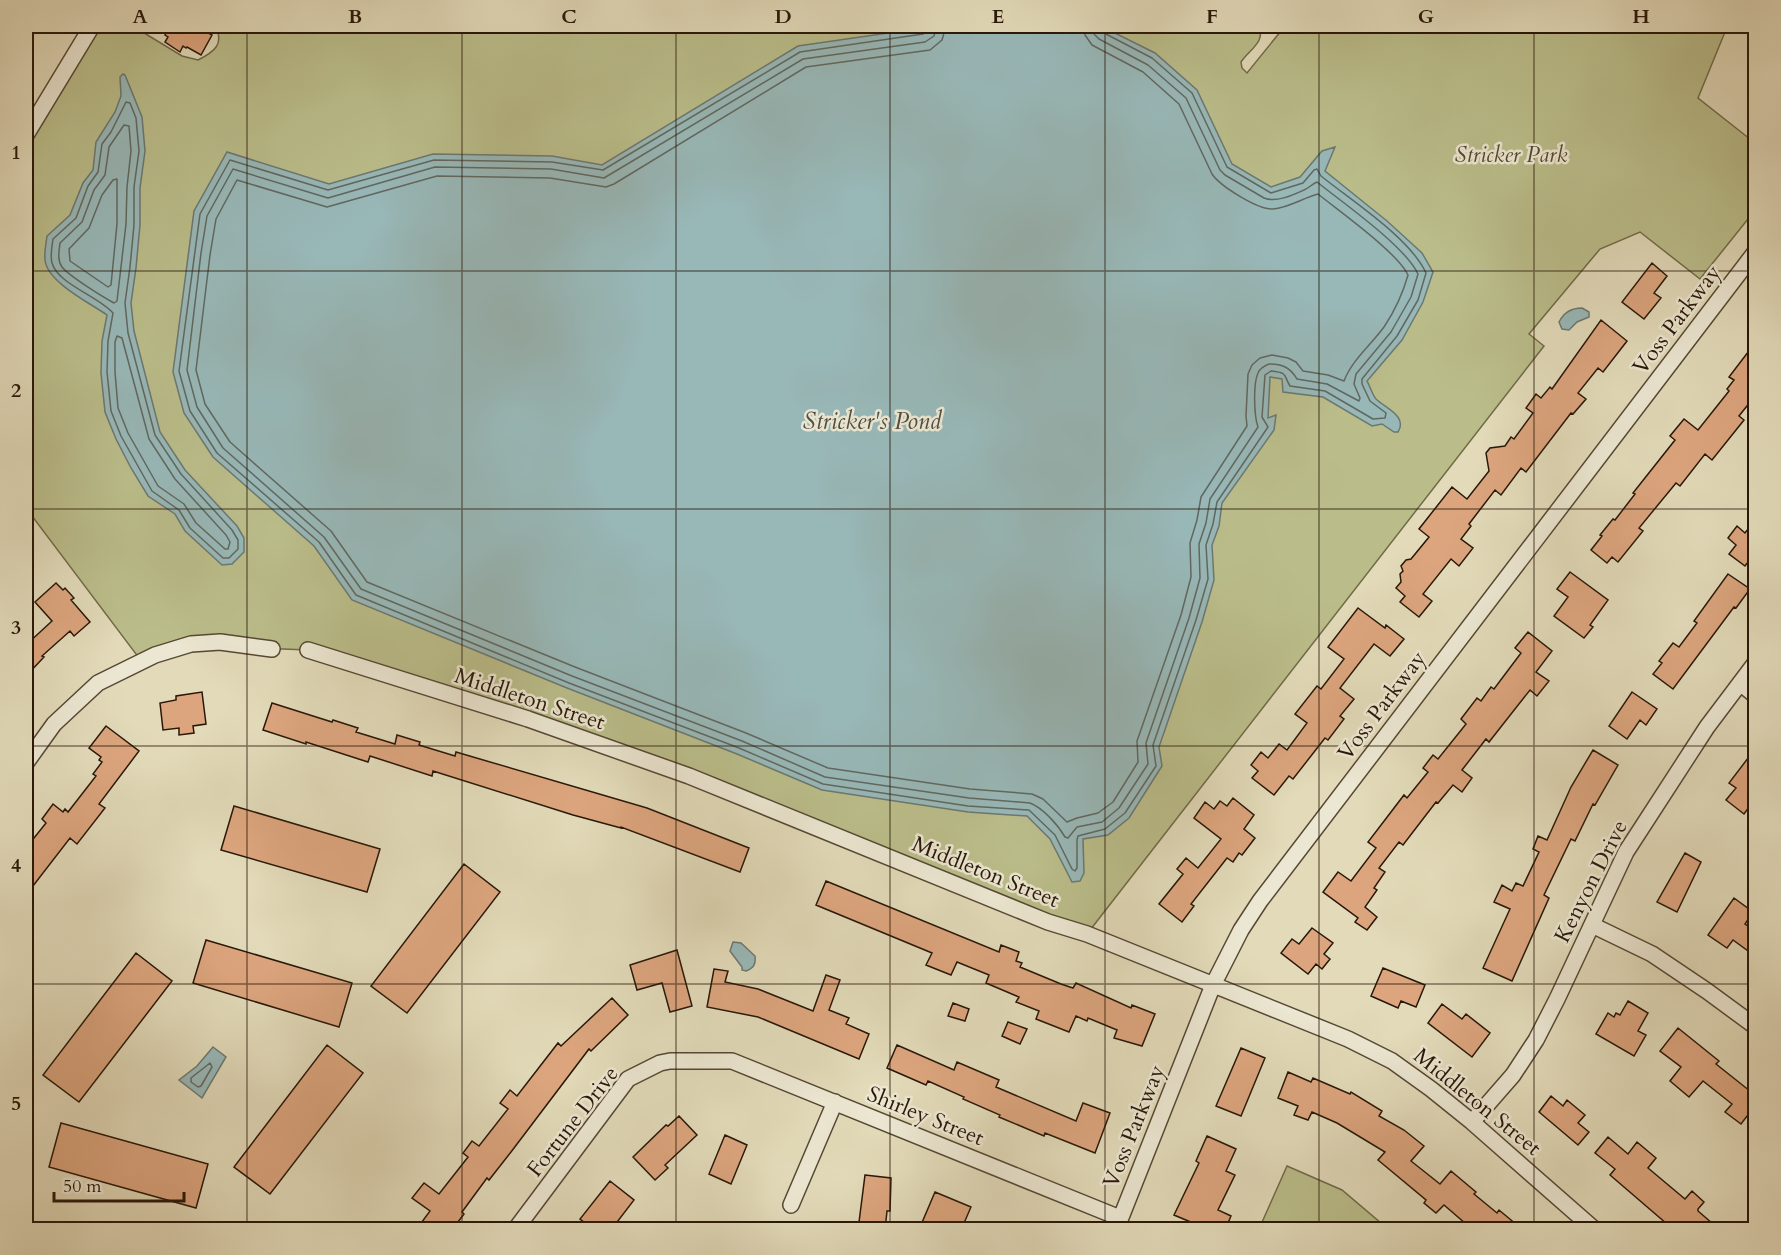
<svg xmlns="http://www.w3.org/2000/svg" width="1781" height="1255" font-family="Cardo,serif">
<rect width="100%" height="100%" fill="#e2dab9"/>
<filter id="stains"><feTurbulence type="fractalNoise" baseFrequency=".00333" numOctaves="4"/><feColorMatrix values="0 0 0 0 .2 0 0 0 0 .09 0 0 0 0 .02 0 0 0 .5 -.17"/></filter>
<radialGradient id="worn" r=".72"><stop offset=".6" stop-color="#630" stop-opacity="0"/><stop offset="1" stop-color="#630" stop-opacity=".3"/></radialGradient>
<path fill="#babd8a" stroke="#716a49" stroke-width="1.5" d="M 92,26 L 119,26 L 125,29 L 141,31 L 182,56 L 198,60 C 214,52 225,44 215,26 L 1258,26 C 1267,41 1249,50 1241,62 L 1242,68 L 1247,73 L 1285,26 L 1720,26 L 1725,32 L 1698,98 L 1755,143 L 1756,209 L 1700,279 L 1640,232 L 1600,249 L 1529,334 L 1544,346 L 1087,934 L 689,776 L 309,650 L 256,648 L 220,642 L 142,662 L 26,508 L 26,135 Z
M 1287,1166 L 1342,1190 L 1388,1229 L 1259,1229 Z"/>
<path fill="#98b8b8" stroke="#6b7872" stroke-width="1.5" d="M 957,26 L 1101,26 L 1155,53 L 1197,90 L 1232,164 L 1271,187 L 1300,177 L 1322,151 L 1335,147 L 1325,171 L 1387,221 L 1422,253 L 1433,272 L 1423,302 L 1402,340 L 1367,381 C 1370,386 1372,394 1376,399 C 1385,408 1408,416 1398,432 L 1394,432 L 1382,424 L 1372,426 L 1323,397 L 1283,392 L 1282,379 L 1270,377 L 1268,418 L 1276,415 L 1274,430 L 1222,503 L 1219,526 L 1212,545 L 1214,580 L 1202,622 L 1159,747 L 1162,766 L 1129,818 L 1108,835 L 1083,839 L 1084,873 L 1080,881 L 1072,882 L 1050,839 L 1027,816 L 968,812 L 822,790 L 737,754 L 567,688 L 352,600 L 314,546 L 213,457 L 184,413 L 173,372 L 194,211 L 227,152 L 329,184 L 433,154 L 552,156 L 602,165 L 798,46 L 916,29 Z
M 123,74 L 125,75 L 142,117 L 145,151 L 140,188 L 140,225 L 136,268 L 131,303 L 134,331 L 160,432 L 185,470 L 237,526 L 244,538 L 244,552 L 232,564 L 222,565 L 185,531 L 175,514 L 148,496 L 131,468 L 116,439 L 105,412 L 101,373 L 102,341 L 107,315 C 90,303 47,282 45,260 C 44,252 46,244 47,236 L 70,215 L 83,183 L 93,170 L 96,142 L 115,112 L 121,96 L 120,77 Z
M 1582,308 L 1589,312 L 1589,317 L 1577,322 L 1569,330 L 1562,329 L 1559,322 C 1564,312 1572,308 1582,308 Z
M 733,942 L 741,943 L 755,956 C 756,964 754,968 746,971 L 742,970 L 742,967 L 730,951 Z
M 213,1047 L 226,1057 L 202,1098 L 179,1080 L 197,1066 Z"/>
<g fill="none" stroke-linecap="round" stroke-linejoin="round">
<path stroke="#606860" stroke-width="1.5" d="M 929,26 L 928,31 L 923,34 L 800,52 L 603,170 L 552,162 L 434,160 L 328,190 L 230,160 L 200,214 L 179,371 L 190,411 L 217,453 L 319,542 L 356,595 L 569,683 L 739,748 L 823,784 L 968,806 L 1029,810 L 1055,835 L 1072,869 L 1075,871 L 1077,868 L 1077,840 L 1078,836 L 1105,829 L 1125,813 L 1156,766 L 1153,745 L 1196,620 L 1208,579 L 1206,545 L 1213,524 L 1217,502 L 1268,427 L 1262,417 L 1265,375 L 1271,371 C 1288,373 1283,374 1290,386 L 1325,391 L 1373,419 L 1385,418 L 1386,413 L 1370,401 L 1362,384 L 1362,379 L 1397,336 L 1418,300 L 1426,273 C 1410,238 1352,201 1321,176 L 1317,169 L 1314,170 L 1303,183 L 1271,193 L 1227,167 L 1192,93 L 1152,58 L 1104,33 L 1100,26
M 937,26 L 934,36 L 925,42 L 803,59 L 604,178 L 551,169 L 435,167 L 328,198 L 233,169 L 207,216 L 201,253 L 187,370 L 197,407 L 223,448 L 324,537 L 361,589 L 572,676 L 742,741 L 825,777 L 969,798 L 1030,803 C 1043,808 1058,825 1065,837 L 1068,838 L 1077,827 L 1102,822 L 1119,808 L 1148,764 L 1146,743 L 1189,618 L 1200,578 L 1199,544 L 1206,523 L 1210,499 L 1258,427 C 1254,416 1253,384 1258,373 C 1260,368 1264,366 1269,364 C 1282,364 1290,367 1297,379 L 1327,384 L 1359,401 L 1360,398 L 1354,384 L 1356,374 L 1391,332 L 1411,297 L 1418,274 C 1405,246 1343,203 1317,182 C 1312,184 1309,188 1304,190 C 1293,195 1276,203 1264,198 L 1225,175 L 1220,170 L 1186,98 L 1148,65 L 1099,39 L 1094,34 L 1093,26
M 946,26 L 942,40 L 930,50 L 806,67 L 614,184 L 606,187 L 550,178 L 437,176 L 327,207 L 237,180 L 216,219 L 210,255 L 196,370 L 205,404 L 230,442 L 331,531 L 367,582 L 575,667 L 746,733 L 828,768 L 970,789 L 1032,794 L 1043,799 L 1067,822 L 1077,818 L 1098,813 L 1113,802 L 1138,762 L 1137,741 L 1181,615 L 1191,577 L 1190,543 L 1197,520 L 1201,497 L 1247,426 L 1246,416 L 1248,374 L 1252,365 L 1260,358 L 1272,355 L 1288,358 L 1296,362 L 1303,371 L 1328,375 L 1344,381 C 1352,360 1370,346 1384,327 C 1394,312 1403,293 1408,275 C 1398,253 1339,211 1318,194 C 1303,198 1288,208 1273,209 C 1258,210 1220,186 1212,174 L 1179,104 L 1143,72 L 1092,45 L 1085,35 L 1084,26
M 126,102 L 130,103 L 136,118 L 139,151 L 134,187 L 134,225 L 130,267 L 125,303 L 128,333 L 155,435 L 181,474 L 232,530 L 238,540 L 238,549 L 229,558 L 223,558 L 190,528 L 179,510 L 152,491 L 121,436 L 111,411 L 107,372 L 108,341 L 113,313 C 98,296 58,284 52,263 C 50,256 52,246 53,239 L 76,218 L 88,186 L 98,172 L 102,144 L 111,132 Z
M 124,125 L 129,126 L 131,151 L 127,187 L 126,224 L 117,301 L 114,303 C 103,297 69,276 62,267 C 57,260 59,251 60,243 L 82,222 L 94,190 L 105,175 L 109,147 Z
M 117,179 L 117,224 L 111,285 L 108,287 L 70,261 L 69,249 L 89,228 L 102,195 L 113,180 Z
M 117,336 L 122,338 L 149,439 L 175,479 L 226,535 L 230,542 L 228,549 L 225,549 L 196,523 L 184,504 L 158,486 L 128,433 L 118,408 L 115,372 L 115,342 Z
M 210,1063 L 212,1067 L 201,1086 L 198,1087 L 191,1082 L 191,1078 Z"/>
</g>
<path fill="#dca57e" stroke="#281708" stroke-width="1.5" d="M 170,26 L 196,26 L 212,35 L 201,55 L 187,47 L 186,48 L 183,46 L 180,52 L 165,42 L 168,37 L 165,35 Z
M 1652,263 L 1667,276 L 1654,293 L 1661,298 L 1644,319 L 1622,302 Z
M 1601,320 L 1627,341 L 1603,372 L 1598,368 L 1578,393 L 1586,399 L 1573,414 L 1571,413 L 1526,472 L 1521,468 L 1501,495 L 1495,490 L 1469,524 L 1471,526 L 1461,539 L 1473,548 L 1459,566 L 1451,559 L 1423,594 L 1432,601 L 1419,617 L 1400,602 L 1405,596 L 1396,588 L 1401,582 L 1400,574 L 1403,571 L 1401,566 L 1406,560 L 1411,559 L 1429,537 L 1419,529 L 1452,487 L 1467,499 L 1489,471 L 1486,453 L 1490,448 L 1505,446 L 1511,437 L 1514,439 L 1533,413 L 1526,408 L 1536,394 L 1541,398 L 1550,387 L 1552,389 Z
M 1755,343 L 1755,396 L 1739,416 L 1744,420 L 1712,460 L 1705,454 L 1680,486 L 1676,483 L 1639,528 L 1643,531 L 1618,562 L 1612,557 L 1607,563 L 1591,550 L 1602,536 L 1600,535 L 1613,519 L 1615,520 L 1635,494 L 1633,493 L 1675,440 L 1670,436 L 1684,419 L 1698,430 L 1729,391 L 1727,389 L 1734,380 L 1729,377 Z
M 1755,520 L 1755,553 L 1745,566 L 1729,554 L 1736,545 L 1728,538 L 1737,526 L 1745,533 Z
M 1570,572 L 1608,600 L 1590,625 L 1593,627 L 1584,638 L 1554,616 L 1568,597 L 1557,589 Z
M 1728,574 L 1750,589 L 1736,608 L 1734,607 L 1673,689 L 1653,674 L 1662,663 L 1659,661 L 1673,643 L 1679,647 L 1697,623 L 1694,621 Z
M 56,583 L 63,590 L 65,588 L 74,598 L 71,600 L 90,622 L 74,636 L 70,631 L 42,656 L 44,657 L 26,676 L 26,645 L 52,621 L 35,602 Z
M 1358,608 L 1385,628 L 1386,625 L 1404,639 L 1390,656 L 1374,644 L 1340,688 L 1354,699 L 1340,716 L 1344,719 L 1328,740 L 1325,738 L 1293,779 L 1289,776 L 1274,795 L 1252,778 L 1258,771 L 1251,765 L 1261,752 L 1268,758 L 1279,744 L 1287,750 L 1307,723 L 1295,714 L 1317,686 L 1321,689 L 1344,659 L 1328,647 Z
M 1528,632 L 1552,651 L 1536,672 L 1549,681 L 1537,696 L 1530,690 L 1489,742 L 1486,739 L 1462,770 L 1472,778 L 1462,792 L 1453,785 L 1438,803 L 1436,802 L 1403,845 L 1399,842 L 1379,868 L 1385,872 L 1374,888 L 1377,890 L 1365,907 L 1377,917 L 1367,930 L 1355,922 L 1358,918 L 1323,892 L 1338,872 L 1351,881 L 1376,848 L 1368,842 L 1404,795 L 1407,798 L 1428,772 L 1423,768 L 1433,755 L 1438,759 L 1466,724 L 1461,719 L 1477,698 L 1481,701 L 1491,687 L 1494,689 L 1521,653 L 1515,648 Z
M 202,692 L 206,724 L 193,726 L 194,733 L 179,735 L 179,728 L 163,730 L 160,703 L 176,700 L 176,696 Z
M 1632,692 L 1657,709 L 1646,725 L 1640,720 L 1627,739 L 1609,726 Z
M 272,703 L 332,722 L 333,720 L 358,728 L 356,732 L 395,744 L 397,735 L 420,742 L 419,745 L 455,756 L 456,752 L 647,808 L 749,848 L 740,872 L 621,827 L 621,828 L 573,815 L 433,771 L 432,776 L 370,756 L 368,762 L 306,742 L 306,744 L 263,730 Z
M 106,726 L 139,751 L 99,804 L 105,808 L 77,844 L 70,838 L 26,895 L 26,848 L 46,823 L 42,819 L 53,804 L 63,812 L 65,809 L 68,812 L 96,776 L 93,774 L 102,762 L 99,760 L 101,757 L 89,748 Z
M 1755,749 L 1755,799 L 1744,814 L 1726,800 L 1736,788 L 1729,783 Z
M 1593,750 L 1618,765 L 1595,805 L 1593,804 L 1575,841 L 1571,839 L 1544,895 L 1549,898 L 1512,981 L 1483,968 L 1510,909 L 1494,902 L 1502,885 L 1512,891 L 1516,883 L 1523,886 L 1539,852 L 1533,849 L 1538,836 L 1547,840 L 1571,787 Z
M 1233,798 L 1254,815 L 1244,829 L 1255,838 L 1242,855 L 1239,853 L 1233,862 L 1227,858 L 1191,904 L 1194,906 L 1182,922 L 1159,904 L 1183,874 L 1177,869 L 1186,858 L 1198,868 L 1221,839 L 1194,818 L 1205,802 L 1214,809 L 1220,801 L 1227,806 Z
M 234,806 L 380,849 L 367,892 L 221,850 Z
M 1685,853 L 1701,862 L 1677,912 L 1657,902 Z
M 464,864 L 500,892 L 407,1013 L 371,986 Z
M 826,881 L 999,952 L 1001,945 L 1019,952 L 1016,961 L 1022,963 L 1020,967 L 1061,984 L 1073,988 L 1076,983 L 1131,1008 L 1132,1005 L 1155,1014 L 1142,1046 L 1114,1038 L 1117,1030 L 1088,1018 L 1087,1021 L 1076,1016 L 1069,1032 L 1036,1019 L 1039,1011 L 1016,1002 L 1019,997 L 986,983 L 989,975 L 957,962 L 951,975 L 926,965 L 932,953 L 816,905 Z
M 1734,898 L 1753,912 L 1745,924 L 1755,931 L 1755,956 L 1733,940 L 1727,948 L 1708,935 Z
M 1312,928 L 1333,943 L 1324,954 L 1330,959 L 1322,969 L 1316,964 L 1308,974 L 1281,953 L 1292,939 L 1299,944 Z
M 206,940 L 352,983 L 339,1027 L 193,983 Z
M 677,950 L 692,1006 L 670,1012 L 662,983 L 637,990 L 630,965 Z
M 136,953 L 172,981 L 79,1102 L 43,1075 Z
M 1383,968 L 1425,985 L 1416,1007 L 1401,1001 L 1398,1008 L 1371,996 Z
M 714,969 L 728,971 L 725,982 L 758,989 L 813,1011 L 826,975 L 840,980 L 829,1010 L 849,1018 L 846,1024 L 869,1034 L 859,1059 L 758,1017 L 707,1007 Z
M 612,998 L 628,1015 L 591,1051 L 589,1049 L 511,1152 L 489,1180 L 487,1178 L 462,1212 L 464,1214 L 452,1230 L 416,1230 L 430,1211 L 412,1198 L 424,1183 L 439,1194 L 468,1157 L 463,1153 L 472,1141 L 479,1146 L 508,1109 L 500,1103 L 510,1090 L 517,1096 L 558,1043 L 561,1046 Z
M 1628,1001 L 1648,1013 L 1638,1031 L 1646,1035 L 1634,1056 L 1596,1034 L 1608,1013 L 1614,1017 L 1616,1013 L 1620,1015 Z
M 953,1003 L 969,1009 L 965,1021 L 948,1016 Z
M 1442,1004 L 1462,1019 L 1466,1014 L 1490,1033 L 1472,1057 L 1428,1023 Z
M 1008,1022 L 1027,1029 L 1020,1044 L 1002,1036 Z
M 1678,1028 L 1719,1061 L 1716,1064 L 1755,1095 L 1755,1123 L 1747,1116 L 1741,1124 L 1725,1112 L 1732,1104 L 1703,1081 L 1689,1097 L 1670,1081 L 1681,1067 L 1660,1051 Z
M 327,1045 L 363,1073 L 270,1194 L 234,1167 Z
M 897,1045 L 954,1070 L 957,1062 L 999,1080 L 996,1087 L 1076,1121 L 1083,1103 L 1110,1113 L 1095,1153 L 1045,1133 L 1044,1136 L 999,1117 L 1000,1115 L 963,1099 L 964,1097 L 928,1081 L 926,1085 L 887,1068 Z
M 1241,1048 L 1265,1058 L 1241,1116 L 1216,1106 Z
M 1288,1072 L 1311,1082 L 1313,1078 L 1350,1094 L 1351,1092 L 1382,1111 L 1379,1116 L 1404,1130 L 1424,1146 L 1411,1161 L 1440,1184 L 1451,1171 L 1476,1192 L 1474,1194 L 1497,1213 L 1499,1210 L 1523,1230 L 1473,1230 L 1444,1205 L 1436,1213 L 1424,1203 L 1426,1200 L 1378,1160 L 1385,1152 L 1337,1123 L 1312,1112 L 1308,1120 L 1294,1115 L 1298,1106 L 1278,1098 Z
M 1551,1096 L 1563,1106 L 1567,1100 L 1585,1115 L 1578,1123 L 1589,1132 L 1578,1145 L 1539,1112 Z
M 679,1116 L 697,1135 L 665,1165 L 668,1168 L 655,1180 L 633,1157 L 666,1125 L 668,1126 Z
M 61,1123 L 208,1164 L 196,1208 L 49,1167 Z
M 725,1135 L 747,1145 L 731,1184 L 709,1174 Z
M 1207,1136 L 1236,1149 L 1226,1171 L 1235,1175 L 1218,1210 L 1231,1216 L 1225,1230 L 1190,1230 L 1193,1223 L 1174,1215 L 1199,1163 L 1196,1161 Z
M 1608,1137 L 1628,1154 L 1637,1142 L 1656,1158 L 1648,1168 L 1685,1199 L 1692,1191 L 1704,1202 L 1698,1209 L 1698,1211 L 1720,1230 L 1674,1230 L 1610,1175 L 1615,1169 L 1595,1153 Z
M 865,1175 L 891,1178 L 890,1211 L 887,1211 L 885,1230 L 858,1230 Z
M 610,1181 L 634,1200 L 611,1230 L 594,1230 L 580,1219 Z
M 935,1192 L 971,1207 L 961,1230 L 943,1223 L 940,1230 L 931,1230 L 921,1225 Z"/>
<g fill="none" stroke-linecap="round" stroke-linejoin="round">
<g stroke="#564834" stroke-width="18">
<path id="street" d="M 26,135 L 92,26
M 308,650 L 528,719 L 689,776 L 1048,922 L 1087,934 L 1348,1039 L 1392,1061 L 1431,1089 L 1472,1122 L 1595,1230
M 1740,683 L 1756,696
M 26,763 L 54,724 L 98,683 L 155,655 L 191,644 L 220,642 L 272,649
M 1592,925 L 1652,954 L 1707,991 L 1756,1027
M 1472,1122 L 1513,1075 L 1536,1040 L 1557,999 L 1626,852 L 1707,727 L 1756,662
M 791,1205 L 835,1102
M 515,1230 L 628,1079 L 660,1063 L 670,1061 L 732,1061 L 1120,1218
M 1116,1230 L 1213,985 L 1241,930 L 1260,901 L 1756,251"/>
</g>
<use href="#street" stroke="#ece7d2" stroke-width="15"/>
</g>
<path fill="none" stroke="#281708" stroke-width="1.5" stroke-opacity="0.55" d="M 247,26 L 247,1230M 462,26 L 462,1230M 676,26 L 676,1230M 890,26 L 890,1230M 1105,26 L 1105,1230M 1319,26 L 1319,1230M 1534,26 L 1534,1230M 26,271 L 1756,271M 26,509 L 1756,509M 26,746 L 1756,746M 26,984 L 1756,984"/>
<g text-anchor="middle" stroke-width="5" stroke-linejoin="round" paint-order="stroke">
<g font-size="22" font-style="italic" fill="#54492f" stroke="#ece7d2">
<text x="1511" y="162">Stricker Park</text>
</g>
<g font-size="22" fill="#281708" stroke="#ece7d2">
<text transform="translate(1676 319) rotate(-53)" y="8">Voss Parkway</text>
<text transform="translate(530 698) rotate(18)" y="8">Middleton Street</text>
<text transform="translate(1381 705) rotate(-53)" y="8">Voss Parkway</text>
<text transform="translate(986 871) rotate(22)" y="8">Middleton Street</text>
<text transform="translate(1590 881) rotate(-63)" y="8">Kenyon Drive</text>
<text transform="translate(1478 1101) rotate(39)" y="8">Middleton Street</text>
<text transform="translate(926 1115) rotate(22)" y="8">Shirley Street</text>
<text transform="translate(572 1121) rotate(-52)" y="8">Fortune Drive</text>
<text transform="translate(1133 1126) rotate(-68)" y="8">Voss Parkway</text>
</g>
<g font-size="24" font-style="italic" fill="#4f4f46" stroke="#ece7d2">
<text x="872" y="429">Stricker's Pond</text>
</g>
</g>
<rect width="1781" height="1255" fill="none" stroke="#e2dab9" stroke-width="66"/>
<path d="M54 1192v9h130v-9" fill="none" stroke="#281708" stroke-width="3"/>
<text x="63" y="1192" font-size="18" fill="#281708" stroke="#ece7d2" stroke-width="4.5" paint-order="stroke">50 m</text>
<rect x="33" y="33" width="1715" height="1189" fill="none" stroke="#281708" stroke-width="2"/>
<g font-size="20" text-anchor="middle" font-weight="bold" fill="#281708">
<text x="140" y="23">A</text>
<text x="355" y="23">B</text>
<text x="569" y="23">C</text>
<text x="783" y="23">D</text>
<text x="998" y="23">E</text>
<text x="1212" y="23">F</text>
<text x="1426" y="23">G</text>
<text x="1641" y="23">H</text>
<text x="16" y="159">1</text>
<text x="16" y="397">2</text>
<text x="16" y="634">3</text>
<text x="16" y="872">4</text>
<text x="16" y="1110">5</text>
</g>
<rect width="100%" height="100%" filter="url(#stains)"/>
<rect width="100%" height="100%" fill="url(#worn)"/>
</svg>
